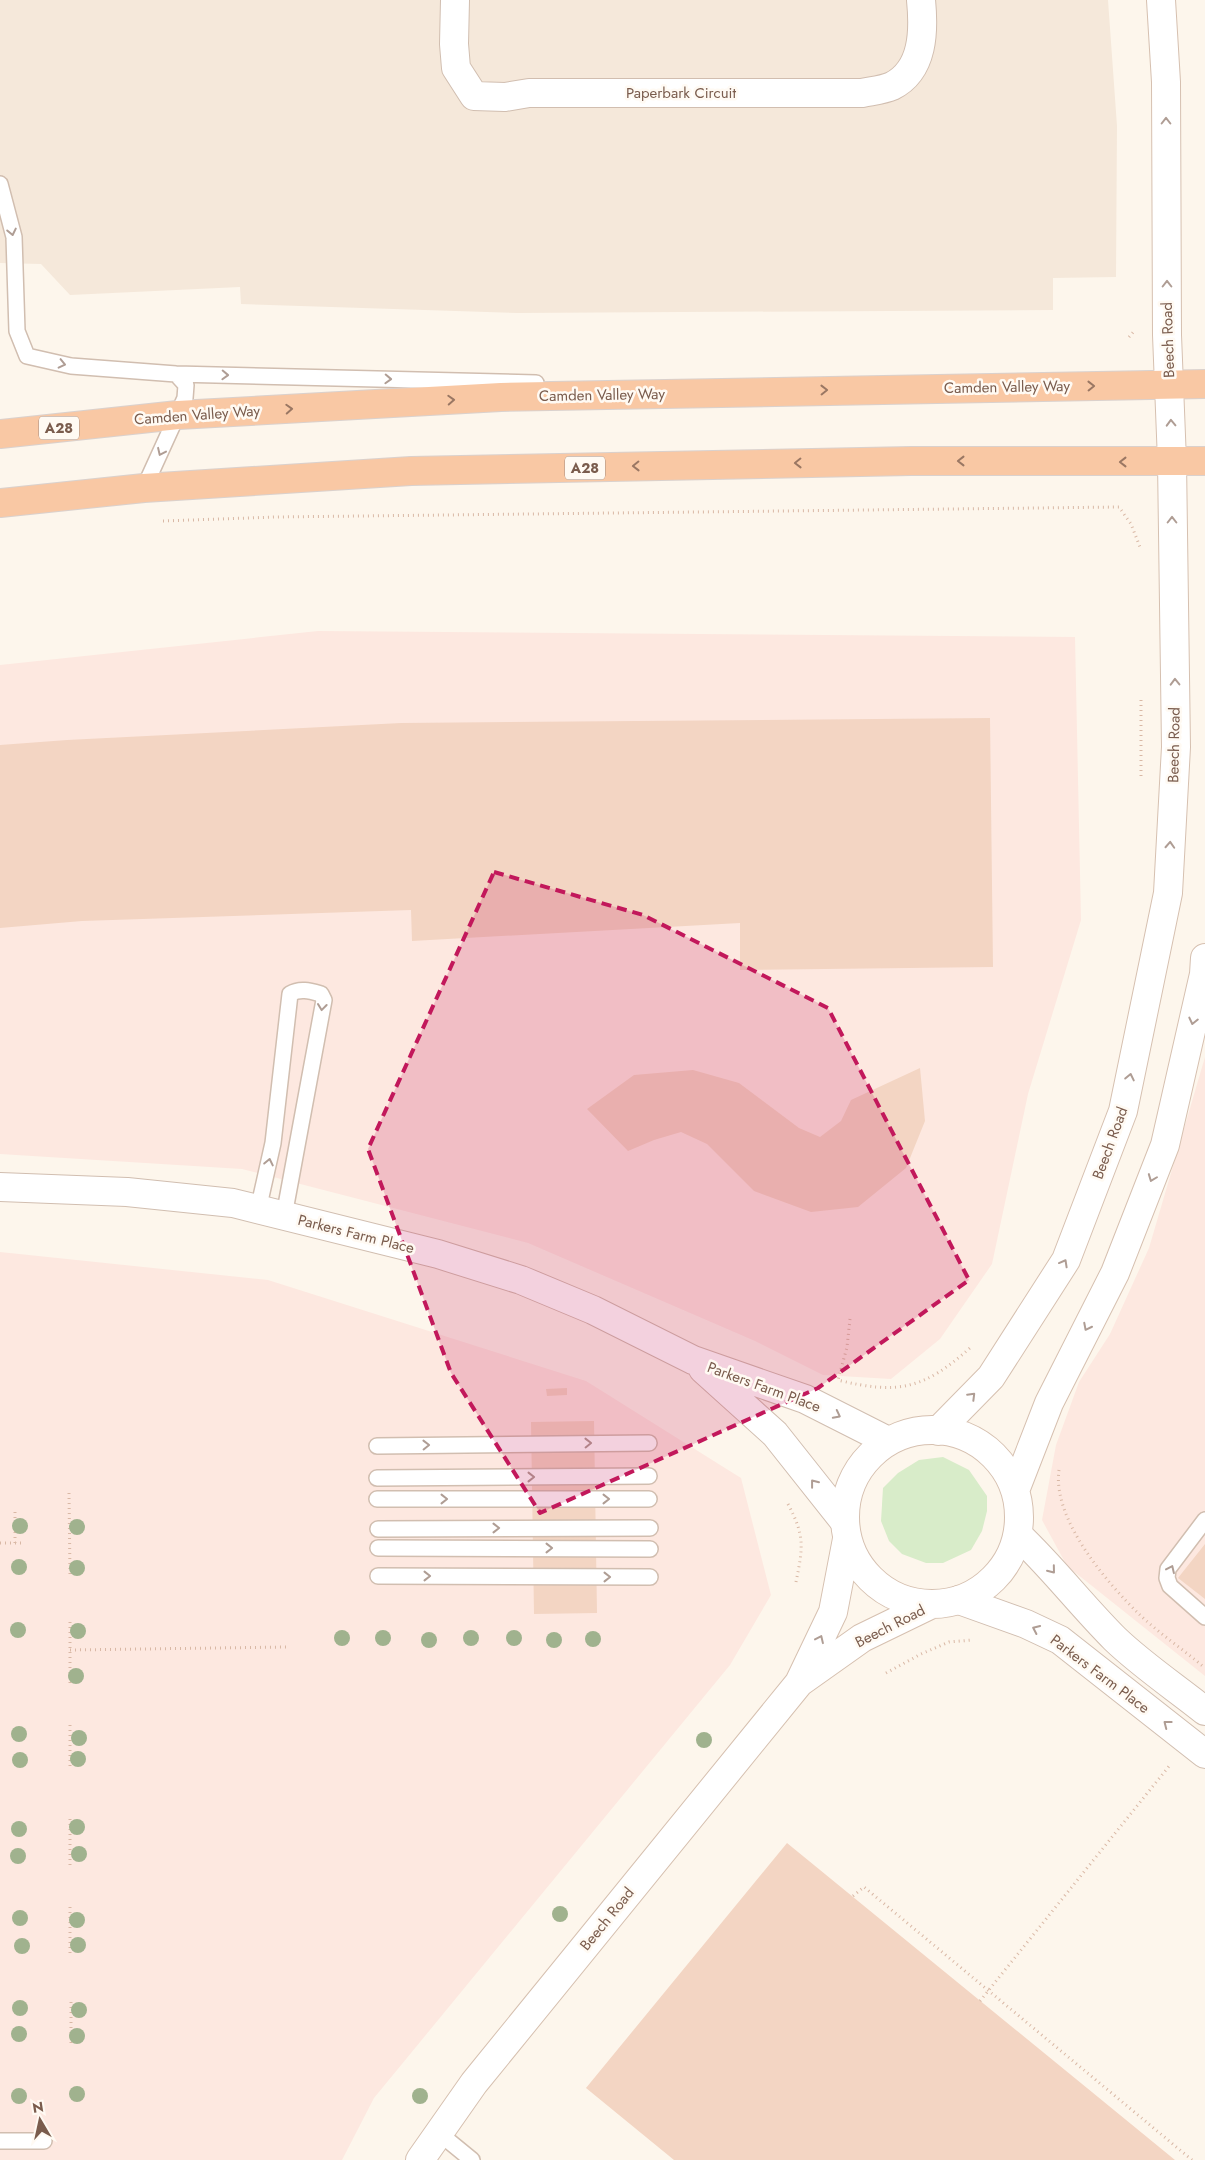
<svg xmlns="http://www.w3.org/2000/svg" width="1205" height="2160" font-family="Jost,sans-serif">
<rect width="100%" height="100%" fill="#fdf6ec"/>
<path fill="#f5e8da" d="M 0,0 L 1108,0 L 1117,126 L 1116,277 L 1053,278 L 1053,310 L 517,313 L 241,304 L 240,287 L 70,295 L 41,264 L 0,263 Z"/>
<path fill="#fde8e0" d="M 318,631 L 1075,637 L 1081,920 L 1028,1094 L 992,1264 L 940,1339 L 891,1379 L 823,1375 L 755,1341 L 528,1243 L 242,1169 L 0,1154 L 0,665 Z
M 1205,1057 L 1205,1676 L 1067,1566 L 1042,1520 L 1056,1445 L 1079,1382 L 1110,1334 L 1149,1248 Z
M 0,1252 L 268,1280 L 586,1381 L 741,1478 L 771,1595 L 730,1665 L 374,2098 L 342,2160 L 0,2160 Z"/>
<path fill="#d8ecc9" d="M 943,1457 L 969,1470 L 987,1496 L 987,1511 L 982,1531 L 971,1550 L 943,1563 L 926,1563 L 902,1554 L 889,1541 L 881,1521 L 883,1488 L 898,1473 L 919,1460 Z"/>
<path fill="#f3d5c3" d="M 990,718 L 993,967 L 740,970 L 740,923 L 412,941 L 411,910 L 82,921 L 0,928 L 0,745 L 67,740 L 401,723 Z
M 920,1068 L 925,1121 L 906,1168 L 858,1207 L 811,1212 L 754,1191 L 707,1144 L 681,1132 L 654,1140 L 628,1151 L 587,1109 L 634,1075 L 693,1070 L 739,1083 L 799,1128 L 820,1137 L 841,1121 L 851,1100 Z
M 567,1388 L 567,1395 L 547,1396 L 546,1389 Z
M 594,1421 L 597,1613 L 534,1614 L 531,1422 Z
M 1205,1544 L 1205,1599 L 1178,1578 Z
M 787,1843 L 1087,2088 L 1175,2160 L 674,2160 L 586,2088 Z"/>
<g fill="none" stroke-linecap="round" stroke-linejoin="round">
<g stroke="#d1beb0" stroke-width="18">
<path id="service" d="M 0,184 L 14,237 L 17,331 L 27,356 L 71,366 L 176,374 L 536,383
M 144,488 L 185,398 L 186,385 L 176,374
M 258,1210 L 273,1143 L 290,994 C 300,988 310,991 321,994 L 324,1000 L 284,1216
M 377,1446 L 649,1443
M 377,1478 L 649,1476
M 377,1499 L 649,1499
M 1205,1520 L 1168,1569 L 1167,1578 L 1170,1586 L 1205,1617
M 378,1529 L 650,1528
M 378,1548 L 650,1549
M 378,1576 L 650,1577
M 439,2133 L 472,2160
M 0,2141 L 44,2141"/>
</g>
<g stroke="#d1beb0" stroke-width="30">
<path id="minor" d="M 455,0 L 454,44 L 456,68 L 474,96 L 505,97 L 529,93 L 862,93 C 871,91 883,90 892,86 C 924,70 924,30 921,0
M 0,1187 L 127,1192 L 233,1203 L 438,1254 L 521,1280 L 593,1310 L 693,1360 L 805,1399 L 888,1441
M 703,1369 L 775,1434 L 844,1521
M 1018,1535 C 1053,1568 1081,1605 1115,1639 C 1142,1665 1175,1687 1205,1711
M 959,1600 L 1026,1624 L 1060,1640 L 1205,1754"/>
</g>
<g stroke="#d6c0b0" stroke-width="30">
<path id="secondary" d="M845 1517a87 87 0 1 1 174 0a87 87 0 1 1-174 0Z
M 938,1431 L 991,1377 L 1066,1260 L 1123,1111 L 1168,893 L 1176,747 L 1172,461 L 1167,335 L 1166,82 L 1161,0
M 1016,1488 L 1049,1403 L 1115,1273 L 1165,1145 L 1204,974 L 1205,958
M 800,1682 L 862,1638 L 932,1604
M 420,2160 L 474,2083 L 799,1683 L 833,1612 L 847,1539"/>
</g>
<g stroke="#dad1cd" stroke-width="30">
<path id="trunk" d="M 0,434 L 178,415 L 501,397 L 1205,384
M 0,503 L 144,488 L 411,471 L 911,461 L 1205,461"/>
</g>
<path stroke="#d9b8a5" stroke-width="3" stroke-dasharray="1 4" stroke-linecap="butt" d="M 1129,337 L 1135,330
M 163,521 L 276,517 L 1119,507 L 1131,524 L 1140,547
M 1141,776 L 1141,700
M 850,1319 L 847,1347 L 838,1380 C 898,1395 924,1389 970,1348
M 1059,1470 C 1052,1519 1107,1583 1140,1615 C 1160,1634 1184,1650 1205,1668
M 69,1493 L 70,1575
M 788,1504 C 805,1536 803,1547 796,1582
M 15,1512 L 15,1543
M 0,1543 L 24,1543
M 70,1650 L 288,1647
M 886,1673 L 921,1654 L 949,1642 L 973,1640
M 70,1683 L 70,1618
M 70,1725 L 70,1770
M 70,1865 L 70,1818
M 853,1896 L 864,1887 L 1192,2160
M 70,1907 L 70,1954
M 980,2001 L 1170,1765
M 71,2002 L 71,2044"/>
<use href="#service" stroke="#fff" stroke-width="15"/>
<use href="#minor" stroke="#fff" stroke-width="28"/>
<use href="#secondary" stroke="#fff" stroke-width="28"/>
<use href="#trunk" stroke="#f9c8a4" stroke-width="28"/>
</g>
<g fill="#a0b28e">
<circle cx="20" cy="1526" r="8"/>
<circle cx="77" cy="1527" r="8"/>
<circle cx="19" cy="1567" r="8"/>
<circle cx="77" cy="1568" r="8"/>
<circle cx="18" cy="1630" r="8"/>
<circle cx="78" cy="1631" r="8"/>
<circle cx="342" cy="1638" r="8"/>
<circle cx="383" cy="1638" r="8"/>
<circle cx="471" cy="1638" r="8"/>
<circle cx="514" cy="1638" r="8"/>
<circle cx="593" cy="1639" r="8"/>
<circle cx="429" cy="1640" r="8"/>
<circle cx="554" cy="1640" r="8"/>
<circle cx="76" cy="1676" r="8"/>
<circle cx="19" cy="1734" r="8"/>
<circle cx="79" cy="1738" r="8"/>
<circle cx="704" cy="1740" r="8"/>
<circle cx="78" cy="1759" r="8"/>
<circle cx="20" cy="1760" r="8"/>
<circle cx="77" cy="1827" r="8"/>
<circle cx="19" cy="1829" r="8"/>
<circle cx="79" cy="1854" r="8"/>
<circle cx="18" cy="1856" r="8"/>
<circle cx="560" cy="1914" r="8"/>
<circle cx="20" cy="1918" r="8"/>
<circle cx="77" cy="1920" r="8"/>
<circle cx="78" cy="1945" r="8"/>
<circle cx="22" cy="1946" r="8"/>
<circle cx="20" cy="2008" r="8"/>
<circle cx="79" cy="2010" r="8"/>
<circle cx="19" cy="2034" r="8"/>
<circle cx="77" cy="2036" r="8"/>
<circle cx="77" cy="2094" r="8"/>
<circle cx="19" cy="2096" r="8"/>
<circle cx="420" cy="2096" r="8"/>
</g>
<defs><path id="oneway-chevron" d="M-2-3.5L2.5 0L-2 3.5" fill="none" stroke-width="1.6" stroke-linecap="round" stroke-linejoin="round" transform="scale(1.25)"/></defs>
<g stroke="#af9d94">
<use href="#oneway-chevron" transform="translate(1166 121) rotate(-90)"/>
<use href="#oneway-chevron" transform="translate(12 232) rotate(78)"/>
<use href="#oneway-chevron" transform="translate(1167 284) rotate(-90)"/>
<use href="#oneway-chevron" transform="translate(62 364) rotate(13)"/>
<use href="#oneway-chevron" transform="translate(225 375) rotate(2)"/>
<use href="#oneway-chevron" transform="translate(388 379) rotate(2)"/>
<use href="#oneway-chevron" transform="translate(1171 423) rotate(-92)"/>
<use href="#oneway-chevron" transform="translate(161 452) rotate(115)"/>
<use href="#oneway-chevron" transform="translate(1172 520) rotate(-90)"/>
<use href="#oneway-chevron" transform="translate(1175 682) rotate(-91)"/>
<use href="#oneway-chevron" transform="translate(1170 845) rotate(-87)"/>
<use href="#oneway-chevron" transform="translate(322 1007) rotate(97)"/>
<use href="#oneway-chevron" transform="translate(1193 1021) rotate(103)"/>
<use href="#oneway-chevron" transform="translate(1130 1077) rotate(-78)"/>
<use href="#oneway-chevron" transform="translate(269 1162) rotate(-78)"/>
<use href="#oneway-chevron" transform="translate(1152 1178) rotate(111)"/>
<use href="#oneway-chevron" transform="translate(1064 1263) rotate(-61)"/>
<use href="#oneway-chevron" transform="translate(1087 1327) rotate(117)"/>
<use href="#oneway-chevron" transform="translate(972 1396) rotate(-45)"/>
<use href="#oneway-chevron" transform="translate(837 1415) rotate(27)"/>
<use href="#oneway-chevron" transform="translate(588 1443) rotate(-1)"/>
<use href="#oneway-chevron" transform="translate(426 1445) rotate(-1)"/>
<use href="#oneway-chevron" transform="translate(531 1477)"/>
<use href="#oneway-chevron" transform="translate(814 1483) rotate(-128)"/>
<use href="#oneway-chevron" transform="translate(444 1499)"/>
<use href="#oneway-chevron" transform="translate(606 1499)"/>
<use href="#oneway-chevron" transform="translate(496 1528)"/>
<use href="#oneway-chevron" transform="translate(549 1548)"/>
<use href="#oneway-chevron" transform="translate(1171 1569) rotate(-65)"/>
<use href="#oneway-chevron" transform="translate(1052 1570) rotate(51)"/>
<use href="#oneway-chevron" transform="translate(427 1576)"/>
<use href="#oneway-chevron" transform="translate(607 1577)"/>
<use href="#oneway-chevron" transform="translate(1036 1629) rotate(-155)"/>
<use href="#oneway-chevron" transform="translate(820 1639) rotate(-65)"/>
<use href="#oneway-chevron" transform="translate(1167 1724) rotate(-142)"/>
</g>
<g stroke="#9a7763">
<use href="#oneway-chevron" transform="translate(1091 386) rotate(-1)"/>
<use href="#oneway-chevron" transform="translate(824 390) rotate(-1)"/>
<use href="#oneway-chevron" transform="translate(451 400) rotate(-3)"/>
<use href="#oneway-chevron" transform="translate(289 409) rotate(-3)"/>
<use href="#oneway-chevron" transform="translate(961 461) rotate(-180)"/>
<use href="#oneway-chevron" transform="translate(1123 462) rotate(180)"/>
<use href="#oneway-chevron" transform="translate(798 463) rotate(179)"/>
<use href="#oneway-chevron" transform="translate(636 466) rotate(179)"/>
</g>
<path fill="#c2185b" fill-opacity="0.2" stroke="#c2185b" stroke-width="4" stroke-dasharray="10 6" stroke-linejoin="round" d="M 494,872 L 643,915 L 828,1008 L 969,1280 L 818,1388 L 540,1513 L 451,1373 L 368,1149 Z"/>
<g text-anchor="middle" stroke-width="5" stroke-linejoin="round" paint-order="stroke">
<g fill="#fffaf3" stroke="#a28b7f" stroke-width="1">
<rect x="39" y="416.5" width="40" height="23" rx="4"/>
<rect x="565" y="456.5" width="40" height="23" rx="4"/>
</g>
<g font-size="14" font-weight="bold" fill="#7a5c4d">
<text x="59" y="433">A28</text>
<text x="585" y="473">A28</text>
</g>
<g font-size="15" fill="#7a5c4d" stroke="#fffaf3">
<text x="681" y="98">Paperbark Circuit</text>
<text transform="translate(1168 340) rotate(-92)" y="5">Beech Road</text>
<text transform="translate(1007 387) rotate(-1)" y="5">Camden Valley Way</text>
<text transform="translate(602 395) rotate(-1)" y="5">Camden Valley Way</text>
<text transform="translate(197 415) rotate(-4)" y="5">Camden Valley Way</text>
<text transform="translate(1174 745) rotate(-89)" y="5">Beech Road</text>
<text transform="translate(1110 1143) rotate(-70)" y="5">Beech Road</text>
<text transform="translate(356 1234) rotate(14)" y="5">Parkers Farm Place</text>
<text transform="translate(764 1387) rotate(20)" y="5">Parkers Farm Place</text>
<text transform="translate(890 1626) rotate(-27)" y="5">Beech Road</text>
<text transform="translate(1100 1674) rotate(37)" y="5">Parkers Farm Place</text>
<text transform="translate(607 1919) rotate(-51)" y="5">Beech Road</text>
</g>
</g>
<g transform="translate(40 2120) rotate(351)" stroke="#fffaf3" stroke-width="4" paint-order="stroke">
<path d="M0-4L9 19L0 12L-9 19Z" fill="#7a5c4d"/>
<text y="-8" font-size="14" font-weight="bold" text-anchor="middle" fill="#7a5c4d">N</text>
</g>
</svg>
